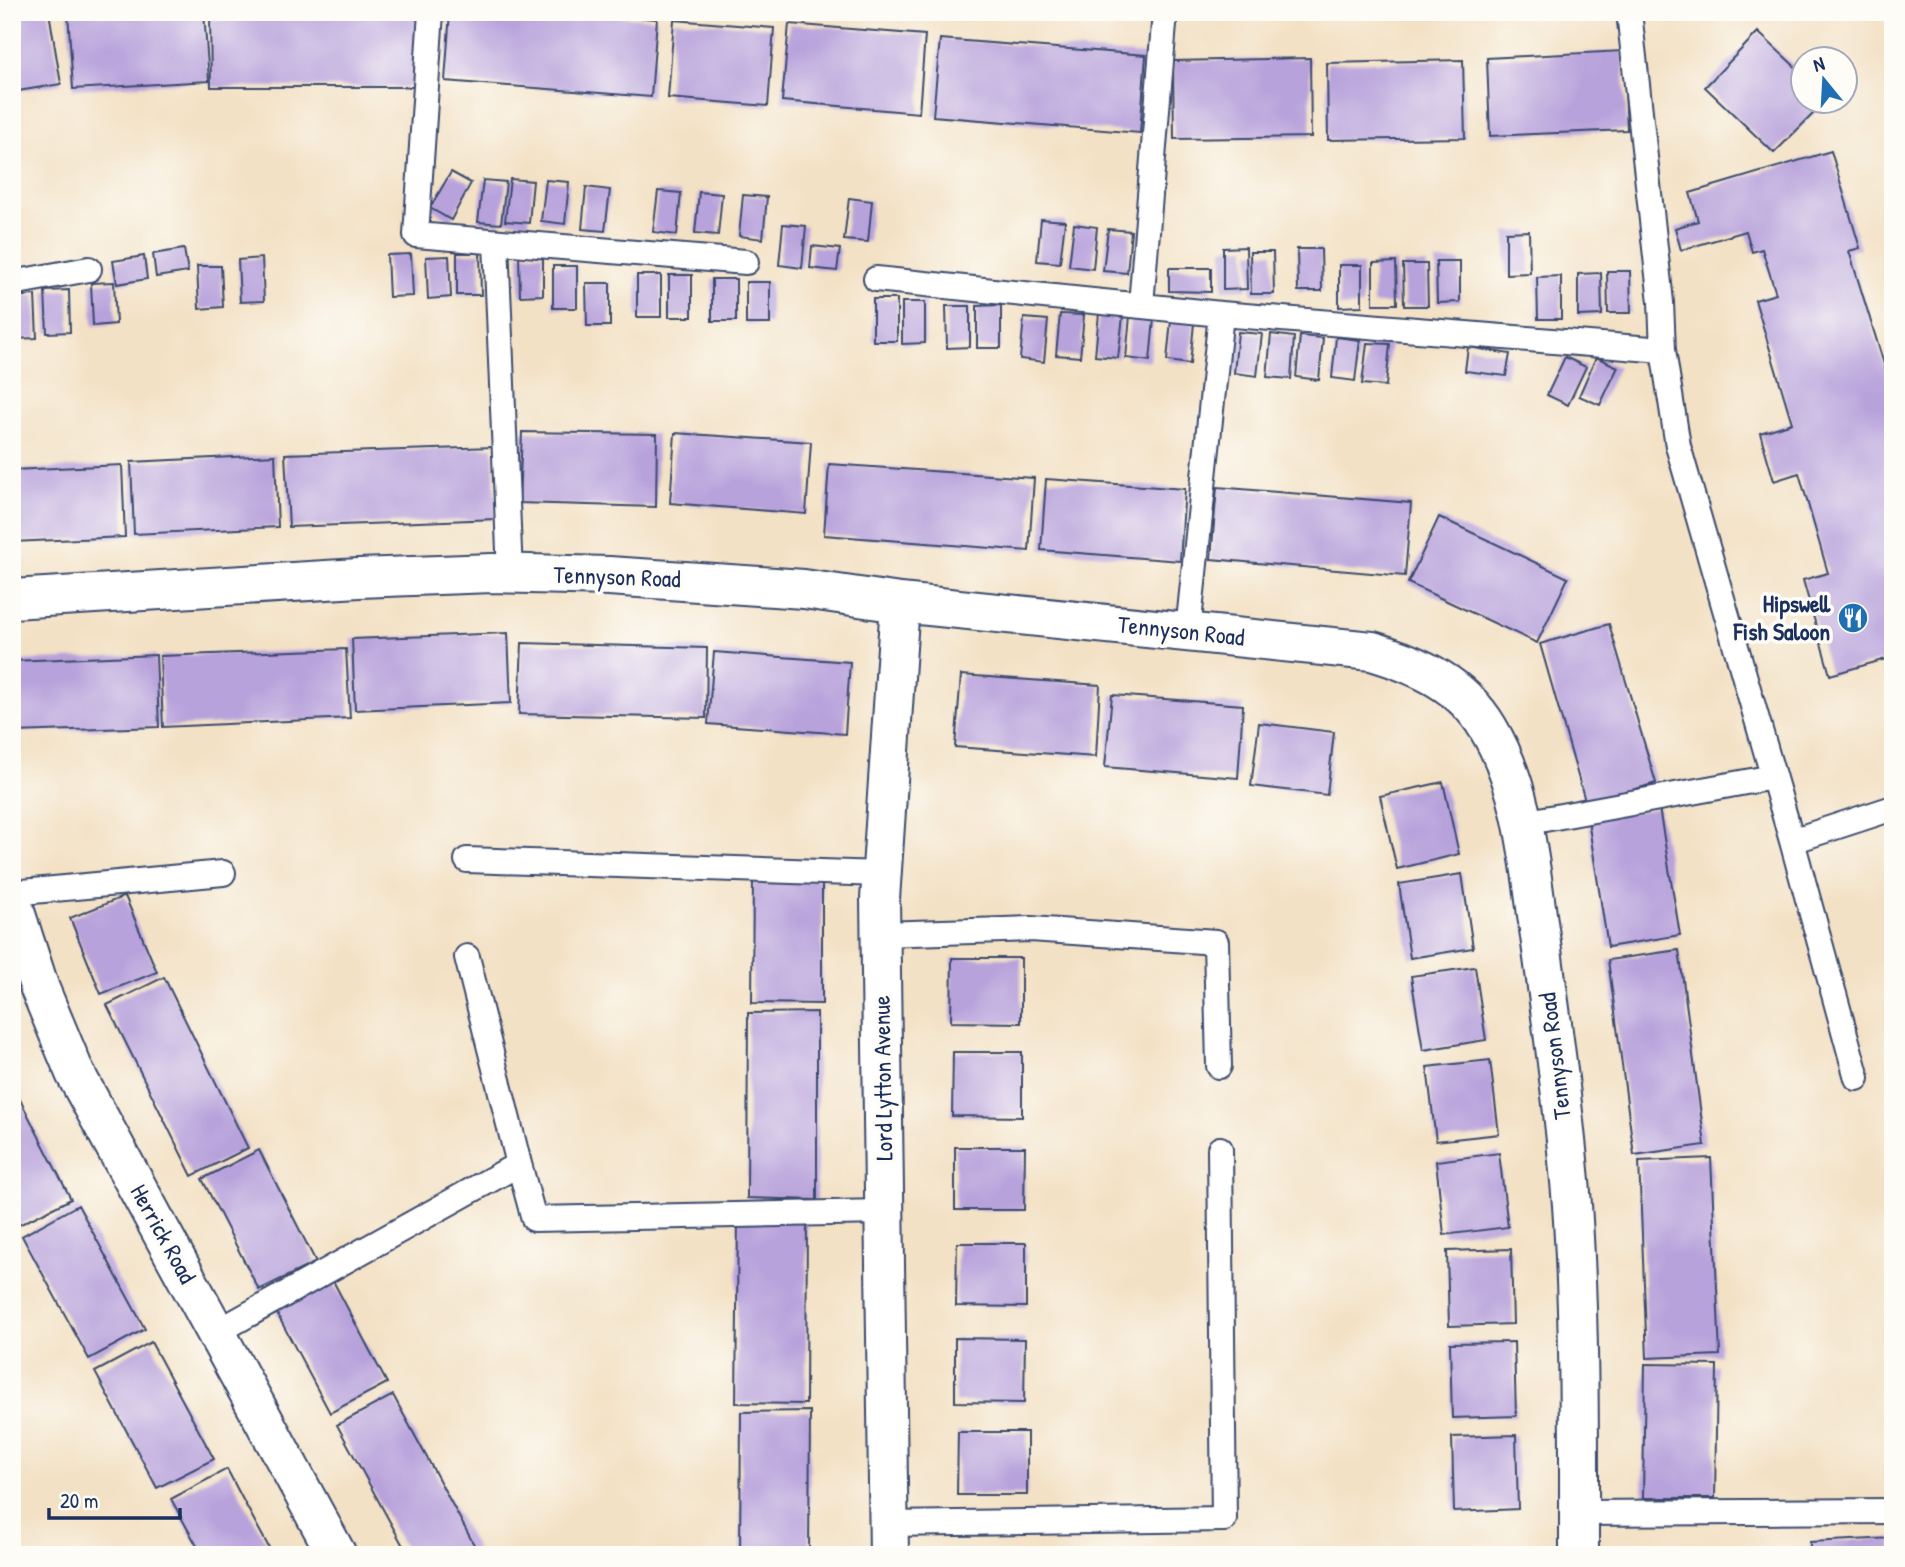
<svg xmlns="http://www.w3.org/2000/svg" width="1905" height="1567" font-family="'Patrick Hand',sans-serif">
<rect width="100%" height="100%" fill="#fdfcf7"/>
<filter id="ink" filterUnits="userSpaceOnUse"><feTurbulence type="fractalNoise" baseFrequency=".0143" numOctaves="2"/><feDisplacementMap in="SourceGraphic" scale="14" xChannelSelector="R" yChannelSelector="G"/><feConvolveMatrix kernelMatrix="1 2 1 2 8 2 1 2 1" color-interpolation-filters="sRGB"/></filter>
<filter id="wash" filterUnits="userSpaceOnUse"><feTurbulence type="fractalNoise" baseFrequency=".00686" numOctaves="4" result="noise"/><feDisplacementMap in="SourceGraphic" scale="28" xChannelSelector="R" yChannelSelector="G"/><feGaussianBlur stdDeviation="1.57" result="paint"/><feColorMatrix in="noise" values="0 0 0 0 0 0 0 0 0 0 0 0 0 0 0 0 0 1.4 0 .05"/><feComposite in="paint" operator="in"/></filter>
<g filter="url(#wash)">
<rect width="100%" height="100%" fill="#f3e1c5"/>
<g id="blocks">
<path fill="#b8a2db" d="M 49,12 L 61,84 L 12,92 L 12,13 Z
M 68,12 L 204,12 L 209,81 L 73,89 Z
M 210,12 L 418,12 L 418,87 L 211,87 Z
M 450,12 L 567,12 L 657,19 L 651,97 L 445,81 Z
M 674,20 L 774,28 L 768,106 L 668,98 Z
M 789,24 L 925,35 L 919,113 L 782,101 Z
M 1758,32 L 1803,74 L 1803,102 L 1825,102 L 1774,153 L 1705,87 Z
M 940,39 L 1146,55 L 1140,133 L 933,116 Z
M 1623,51 L 1627,130 L 1490,136 L 1487,58 Z
M 1310,58 L 1311,137 L 1174,139 L 1173,61 Z
M 1463,60 L 1465,138 L 1328,140 L 1327,63 Z
M 1831,151 L 1860,248 L 1849,251 L 1893,393 L 1893,657 L 1830,675 L 1803,580 L 1828,573 L 1799,473 L 1774,481 L 1760,433 L 1792,423 L 1755,300 L 1776,294 L 1762,249 L 1752,252 L 1746,231 L 1681,250 L 1675,228 L 1698,221 L 1690,193 Z
M 451,172 L 471,183 L 451,220 L 430,208 Z
M 510,179 L 533,181 L 529,223 L 505,221 Z
M 483,180 L 506,182 L 501,224 L 478,222 Z
M 546,180 L 569,182 L 565,224 L 541,221 Z
M 586,187 L 610,190 L 605,231 L 582,229 Z
M 658,191 L 681,193 L 677,235 L 653,232 Z
M 699,192 L 722,194 L 718,235 L 695,233 Z
M 743,195 L 767,197 L 763,239 L 739,236 Z
M 849,198 L 872,201 L 868,242 L 844,240 Z
M 1041,219 L 1065,221 L 1060,263 L 1037,261 Z
M 783,224 L 806,226 L 802,268 L 779,265 Z
M 1074,224 L 1097,227 L 1093,269 L 1069,266 Z
M 1108,229 L 1131,231 L 1127,273 L 1103,271 Z
M 1529,231 L 1530,273 L 1506,274 L 1506,232 Z
M 812,246 L 840,249 L 837,271 L 810,268 Z
M 1246,247 L 1247,289 L 1223,290 L 1223,248 Z
M 184,249 L 188,272 L 156,277 L 153,254 Z
M 1297,249 L 1321,249 L 1322,291 L 1298,291 Z
M 1250,252 L 1273,252 L 1274,294 L 1251,294 Z
M 457,253 L 480,253 L 481,295 L 457,295 Z
M 411,254 L 413,296 L 389,297 L 387,255 Z
M 519,254 L 543,254 L 543,295 L 520,296 Z
M 144,256 L 147,279 L 117,284 L 113,261 Z
M 449,256 L 451,297 L 428,299 L 426,257 Z
M 262,258 L 264,301 L 240,302 L 238,260 Z
M 1436,261 L 1460,261 L 1460,302 L 1437,303 Z
M 1396,262 L 1397,304 L 1373,304 L 1373,263 Z
M 1403,264 L 1427,264 L 1428,306 L 1404,306 Z
M 1339,265 L 1362,265 L 1362,306 L 1339,307 Z
M 197,266 L 221,266 L 223,307 L 199,309 Z
M 553,266 L 577,266 L 577,308 L 553,308 Z
M 1169,268 L 1211,268 L 1211,292 L 1169,291 Z
M 1607,271 L 1630,271 L 1631,313 L 1608,313 Z
M 1601,273 L 1602,315 L 1578,316 L 1578,274 Z
M 637,275 L 661,275 L 661,317 L 637,317 Z
M 669,275 L 692,275 L 692,317 L 669,317 Z
M 1561,276 L 1561,319 L 1538,319 L 1537,277 Z
M 712,279 L 736,279 L 736,321 L 712,321 Z
M 114,282 L 116,324 L 93,326 L 91,283 Z
M 746,282 L 770,282 L 770,324 L 746,324 Z
M 586,283 L 610,283 L 610,326 L 587,326 Z
M 69,290 L 70,332 L 47,333 L 45,291 Z
M 35,295 L 37,338 L 13,339 L 12,297 Z
M 873,299 L 897,299 L 897,341 L 873,341 Z
M 902,302 L 925,302 L 925,343 L 902,344 Z
M 1001,305 L 1001,348 L 977,348 L 977,306 Z
M 946,306 L 970,306 L 970,347 L 947,348 Z
M 1099,313 L 1123,316 L 1118,358 L 1095,356 Z
M 1060,314 L 1084,315 L 1080,357 L 1056,355 Z
M 1130,316 L 1154,319 L 1150,361 L 1126,358 Z
M 1024,318 L 1048,320 L 1044,362 L 1020,359 Z
M 1171,320 L 1194,323 L 1190,364 L 1167,361 Z
M 1238,332 L 1262,334 L 1257,376 L 1234,373 Z
M 1271,334 L 1294,337 L 1291,379 L 1267,377 Z
M 1300,336 L 1323,338 L 1319,380 L 1296,377 Z
M 1336,337 L 1360,340 L 1355,381 L 1332,378 Z
M 1367,343 L 1390,344 L 1386,386 L 1362,384 Z
M 1468,347 L 1510,354 L 1506,376 L 1465,371 Z
M 1565,357 L 1586,367 L 1568,405 L 1547,395 Z
M 1596,357 L 1618,367 L 1600,405 L 1579,396 Z
M 522,432 L 657,434 L 656,507 L 519,503 Z
M 675,433 L 811,442 L 806,514 L 670,503 Z
M 493,447 L 496,519 L 289,527 L 285,454 Z
M 275,455 L 278,527 L 134,534 L 131,462 Z
M 829,464 L 1034,478 L 1029,551 L 824,535 Z
M 122,465 L 125,537 L 12,542 L 12,470 Z
M 1046,479 L 1185,489 L 1180,561 L 1041,550 Z
M 1217,487 L 1411,503 L 1405,576 L 1211,559 Z
M 1439,517 L 1568,578 L 1537,643 L 1408,583 Z
M 1609,624 L 1656,783 L 1586,804 L 1540,644 Z
M 508,633 L 511,703 L 355,710 L 352,639 Z
M 522,643 L 707,648 L 706,718 L 519,714 Z
M 346,649 L 350,718 L 163,727 L 160,656 Z
M 714,652 L 850,662 L 845,734 L 708,724 Z
M 156,655 L 159,727 L 15,732 L 12,661 Z
M 961,675 L 1100,685 L 1096,757 L 955,747 Z
M 1112,695 L 1243,705 L 1238,778 L 1105,767 Z
M 1259,723 L 1334,732 L 1327,795 L 1251,786 Z
M 1443,782 L 1459,854 L 1397,869 L 1380,796 Z
M 1659,808 L 1680,935 L 1608,947 L 1588,820 Z
M 1462,874 L 1473,948 L 1410,958 L 1399,884 Z
M 822,879 L 822,1004 L 752,1003 L 753,880 Z
M 125,896 L 157,972 L 101,994 L 70,918 Z
M 1679,950 L 1705,1145 L 1634,1155 L 1608,960 Z
M 952,958 L 1021,958 L 1021,1023 L 951,1022 Z
M 1475,967 L 1486,1040 L 1423,1050 L 1411,976 Z
M 164,977 L 248,1148 L 192,1176 L 107,1005 Z
M 817,1012 L 817,1200 L 747,1198 L 748,1013 Z
M 953,1052 L 1022,1052 L 1022,1117 L 952,1116 Z
M 1490,1060 L 1499,1134 L 1436,1141 L 1427,1067 Z
M 12,1084 L 71,1199 L 13,1228 L 12,1227 Z
M 955,1147 L 1025,1147 L 1024,1210 L 955,1210 Z
M 259,1150 L 316,1262 L 259,1290 L 202,1179 Z
M 1499,1153 L 1508,1227 L 1444,1235 L 1436,1161 Z
M 1711,1158 L 1720,1355 L 1647,1358 L 1639,1161 Z
M 78,1205 L 145,1329 L 89,1359 L 22,1236 Z
M 807,1217 L 806,1404 L 736,1403 L 738,1218 Z
M 957,1243 L 1026,1243 L 1026,1307 L 956,1306 Z
M 1511,1249 L 1513,1324 L 1449,1326 L 1447,1251 Z
M 331,1277 L 387,1383 L 330,1413 L 274,1308 Z
M 955,1338 L 1025,1339 L 1024,1403 L 955,1402 Z
M 151,1342 L 214,1459 L 157,1488 L 95,1372 Z
M 1514,1342 L 1516,1416 L 1452,1418 L 1450,1343 Z
M 1645,1364 L 1717,1365 L 1715,1498 L 1643,1498 Z
M 393,1395 L 478,1552 L 472,1555 L 408,1555 L 337,1425 Z
M 810,1411 L 809,1555 L 740,1555 L 741,1412 Z
M 958,1432 L 1027,1432 L 1027,1495 L 957,1495 Z
M 1516,1435 L 1518,1509 L 1454,1512 L 1452,1437 Z
M 227,1469 L 242,1498 L 273,1555 L 202,1555 L 187,1528 L 171,1499 Z
M 1893,1538 L 1893,1555 L 1810,1555 L 1810,1542 Z"/>
</g>
</g>
<g filter="url(#ink)">
<use href="#blocks" fill-opacity="0" stroke="#3b4a6d" stroke-width="2"/>
<g fill="none" stroke-linecap="round" stroke-linejoin="round">
<g stroke="#3b4a6d" stroke-width="28">
<path id="lane" d="M 431,12 L 416,235 L 746,262
M 496,242 L 510,574
M 876,279 L 1221,314
M 12,283 L 89,269
M 1141,305 L 1165,12
M 1663,350 L 1678,446 L 1792,841
M 1188,631 L 1221,314 L 1663,350 L 1661,302 L 1629,12
M 1523,823 L 1773,777
M 467,860 L 882,874
M 12,893 L 223,873
M 881,934 L 1031,929 L 1216,942 L 1219,1066
M 467,957 L 519,1164
M 1857,1078 L 1792,841 L 1893,808
M 217,1332 L 519,1164 L 534,1219 L 884,1212
M 1579,1513 L 1893,1511
M 888,1524 L 1224,1519 L 1220,1149"/>
</g>
<g stroke="#3b4a6d" stroke-width="42">
<path id="street" d="M 12,599 L 359,578 L 492,573 L 609,576 L 804,589 L 900,603 L 1372,651 C 1419,665 1462,684 1488,728 C 1526,791 1530,871 1541,943 C 1553,1030 1565,1117 1572,1205 C 1580,1322 1579,1438 1579,1555
M 12,902 L 40,989 L 75,1073 L 337,1555
M 889,1555 L 880,899 L 900,603"/>
</g>
<use href="#lane" stroke="#fff" stroke-width="24"/>
<use href="#street" stroke="#fff" stroke-width="38"/>
</g>
</g>
<defs>
<g id="restaurant-disc" transform="scale(1.575)"><circle r="9.5" fill="#1f6fb2" stroke="#fdfcf7"/><path d="M-5-6h1v4h1v-4h1v4h1v-4h1v5L-1.5 .5V6h-2V.5L-5-1ZM5-6V6H3V1.5H1.5Q1.5-4 5-6Z" fill="#fff"/></g>
</defs>
<g fill-rule="evenodd">
<use href="#restaurant-disc" x="1853" y="618"/>
</g>
<g text-anchor="middle" stroke-width="7" stroke-linejoin="round" paint-order="stroke">
<g font-size="24" fill="#1b2f5e" stroke="#fdfcf7">
<text transform="translate(617 577) rotate(2)" y="8">Tennyson Road</text>
<text transform="translate(1181 631) rotate(6)" y="8">Tennyson Road</text>
<text transform="translate(1555 1056) rotate(-97)" y="8">Tennyson Road</text>
<text transform="translate(883 1078) rotate(-91)" y="8">Lord Lytton Avenue</text>
<text transform="translate(163 1234) rotate(61)" y="8">Herrick Road</text>
</g>
<g font-size="24" font-weight="bold" fill="#1b2f5e" stroke="#fdfcf7" text-anchor="end">
<text x="1830" y="612">Hipswell<tspan x="1830" dy="28">Fish Saloon</tspan></text>
</g>
</g>
<rect width="1905" height="1567" fill="none" stroke="#fdfcf7" stroke-width="42"/>
<g transform="translate(1824 80) rotate(342)"><circle r="33" fill="#fdfcf7" stroke="#a3aaba" stroke-width="2"/>
<path d="M0-5L12 26L0 18L-12 26Z" fill="#1f6fb2"/>
<text y="-10" font-size="19" font-weight="bold" text-anchor="middle" fill="#1b2f5e">N</text>
</g>
<path d="M49 1508v10h131v-10" fill="none" stroke="#1b2f5e" stroke-width="3.5"/>
<text x="60" y="1508" font-size="21" fill="#1b2f5e" stroke="#fdfcf7" stroke-width="5" paint-order="stroke">20 m</text>
</svg>
